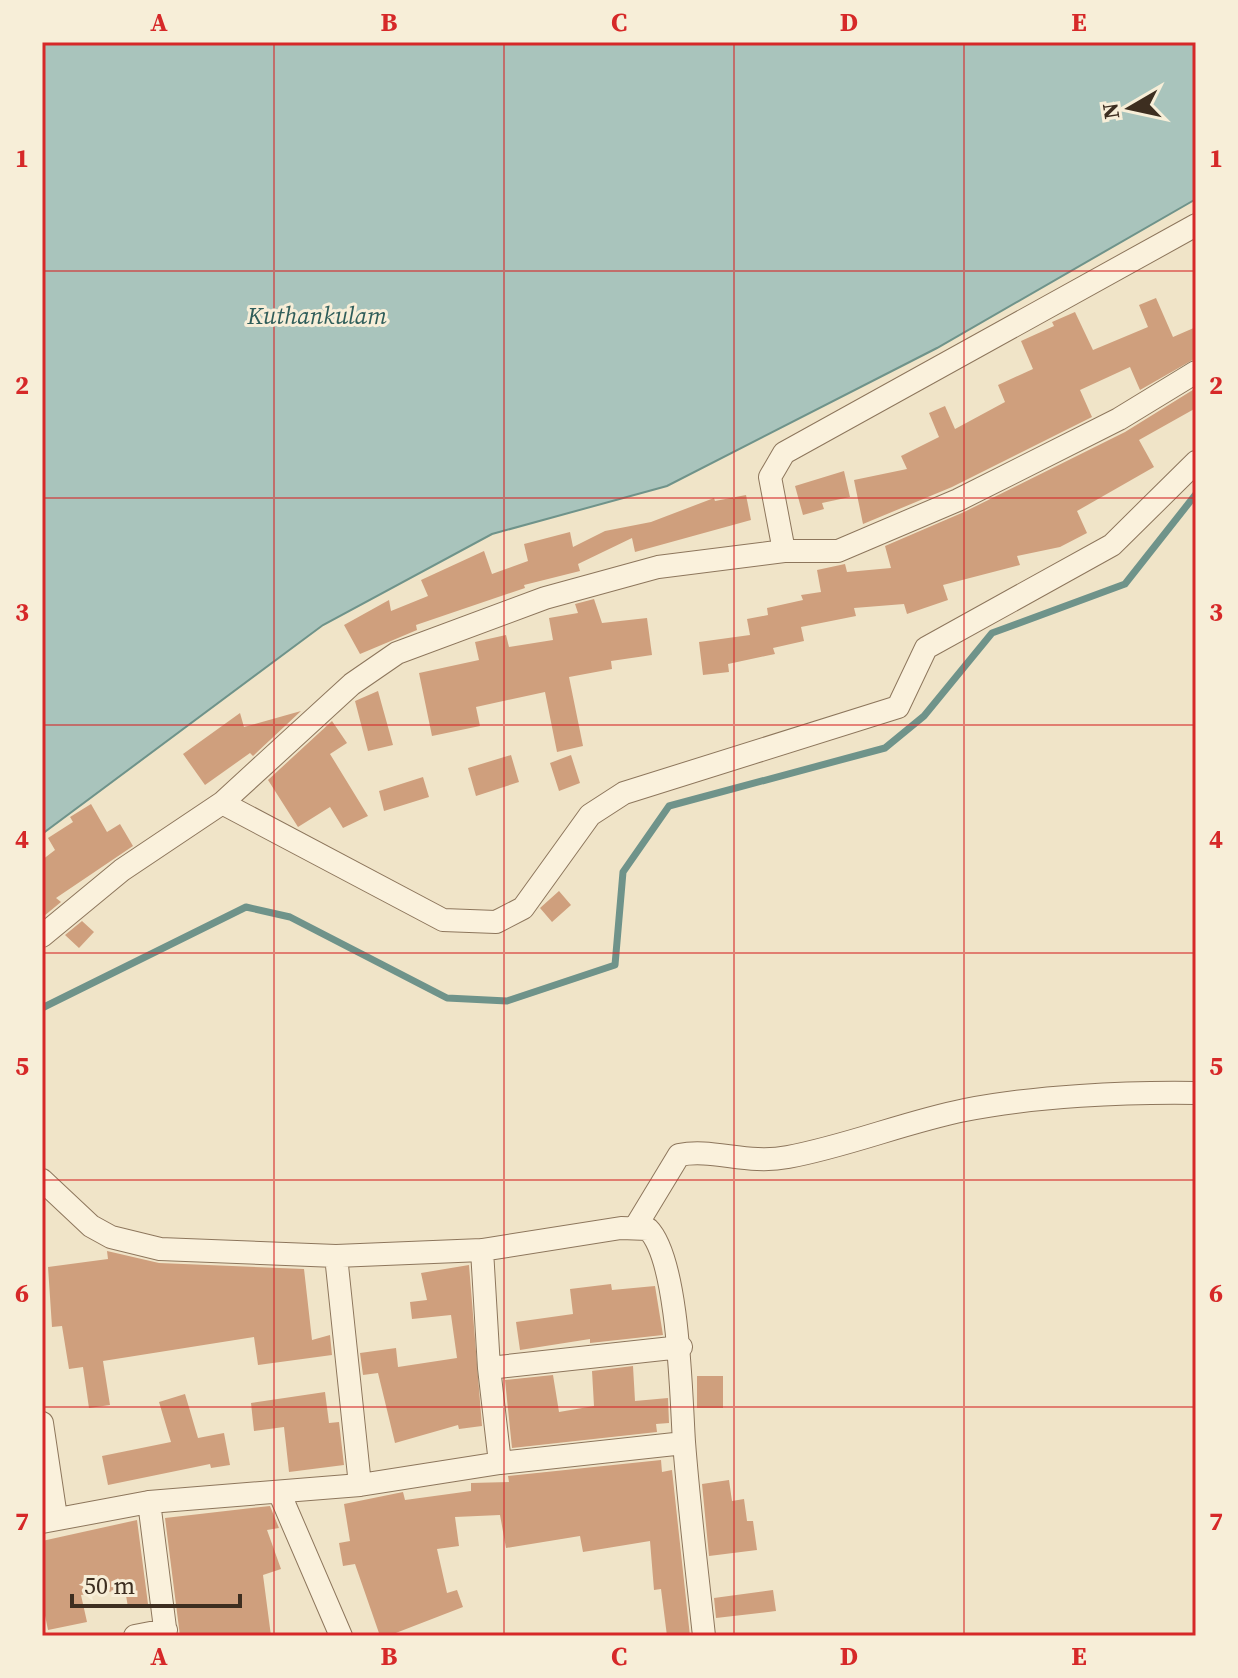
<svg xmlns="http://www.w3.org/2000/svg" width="1238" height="1678" font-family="'Source Serif 4',serif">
<rect width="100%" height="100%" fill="#f0e4c8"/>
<path fill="#a9c4bc" stroke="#6f938a" stroke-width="2" d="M 42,42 L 1196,42 L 1196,199 L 937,348 L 667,486 L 492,534 L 323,625 L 42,834 Z"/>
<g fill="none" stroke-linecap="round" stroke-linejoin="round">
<path stroke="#6f938a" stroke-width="7" d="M 42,1008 L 246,907 L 290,917 L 447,998 L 507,1001 L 615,965 L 623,872 L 669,806 L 885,748 L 924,716 L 992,633 L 1125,584 L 1196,494"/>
</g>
<path fill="#cf9f7d" d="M 1156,298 L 1173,337 L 1196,327 L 1196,358 L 1140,390 L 1130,367 L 1080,390 L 1092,417 L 952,487 L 863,524 L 854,480 L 907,469 L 901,456 L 939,437 L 929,413 L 945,406 L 955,429 L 1005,402 L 998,385 L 1033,369 L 1021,341 L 1054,326 L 1052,322 L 1075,312 L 1093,350 L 1148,327 L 1139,305 Z
M 1196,388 L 1196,408 L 1139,440 L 1154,467 L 1077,511 L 1087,533 L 1060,547 L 1017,556 L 1020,565 L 943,585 L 948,600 L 907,614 L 904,604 L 854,608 L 856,616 L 801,627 L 804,641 L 773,648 L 775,654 L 728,664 L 729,672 L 703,675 L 699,642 L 750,635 L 747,619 L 768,615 L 767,608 L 803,600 L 801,595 L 821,592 L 817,570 L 845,564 L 847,572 L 891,568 L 885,546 L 964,512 L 1125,432 Z
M 844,471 L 850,497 L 822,503 L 824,509 L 803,515 L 795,486 Z
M 746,495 L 751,520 L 635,552 L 632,538 L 578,564 L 580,571 L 524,585 L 525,588 L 416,625 L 417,630 L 360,654 L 344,625 L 389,600 L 391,611 L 428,596 L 421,580 L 484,551 L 492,574 L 528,561 L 524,544 L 570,532 L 573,547 L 605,531 L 651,522 L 714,498 L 715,501 Z
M 594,599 L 602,623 L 647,618 L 652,655 L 611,661 L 612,669 L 569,677 L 583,746 L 557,752 L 545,692 L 476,707 L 480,726 L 432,736 L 419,673 L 479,660 L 475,642 L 506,635 L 509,647 L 553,640 L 549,618 L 578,613 L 575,604 Z
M 378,691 L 393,745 L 368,751 L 355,701 Z
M 301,711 L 253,756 L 250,753 L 205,785 L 183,754 L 240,713 L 244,727 Z
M 332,721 L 347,743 L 330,754 L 368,816 L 343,828 L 330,807 L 298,827 L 268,780 Z
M 511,755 L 519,782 L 476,796 L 468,768 Z
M 571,755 L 580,783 L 559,791 L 550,763 Z
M 423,777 L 429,797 L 384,811 L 379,791 Z
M 91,804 L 107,832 L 120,824 L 133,846 L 56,898 L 61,902 L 44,916 L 42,860 L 55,850 L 48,838 L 73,822 L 70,817 Z
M 559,891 L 571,905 L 552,922 L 540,908 Z
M 82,921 L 94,932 L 79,948 L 65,935 Z
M 107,1251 L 159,1263 L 304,1269 L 312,1340 L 330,1335 L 332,1355 L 258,1365 L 254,1337 L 103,1361 L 110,1405 L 89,1408 L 83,1367 L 69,1369 L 62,1326 L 52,1327 L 48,1267 L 108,1259 Z
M 469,1265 L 482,1426 L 459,1429 L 458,1425 L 395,1443 L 378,1373 L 363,1375 L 360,1353 L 396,1348 L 398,1367 L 457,1358 L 451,1315 L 412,1319 L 410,1302 L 427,1300 L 421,1273 Z
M 611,1284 L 612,1290 L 655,1286 L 663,1335 L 590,1343 L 590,1339 L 520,1350 L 516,1322 L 573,1314 L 570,1289 Z
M 633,1366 L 635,1401 L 668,1398 L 669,1423 L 656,1424 L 657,1432 L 512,1448 L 505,1380 L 553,1375 L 559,1412 L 594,1406 L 592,1371 Z
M 697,1376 L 723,1376 L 723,1408 L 697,1408 Z
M 325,1392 L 329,1423 L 339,1422 L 344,1465 L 289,1472 L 284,1427 L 254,1431 L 251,1403 Z
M 185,1394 L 198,1438 L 224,1433 L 230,1465 L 211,1468 L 210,1464 L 108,1485 L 102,1456 L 171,1442 L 159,1402 Z
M 661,1460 L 662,1472 L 672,1470 L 690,1636 L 667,1636 L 661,1589 L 654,1590 L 650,1541 L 583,1552 L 580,1536 L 506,1548 L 500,1515 L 455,1517 L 459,1546 L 437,1549 L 447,1593 L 457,1590 L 463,1607 L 388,1636 L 380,1636 L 355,1564 L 343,1566 L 339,1543 L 350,1541 L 344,1504 L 403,1492 L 405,1500 L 471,1491 L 471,1483 L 509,1482 L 508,1476 Z
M 729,1480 L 732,1501 L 744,1499 L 747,1521 L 753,1521 L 757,1550 L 709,1556 L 702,1484 Z
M 270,1506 L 279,1528 L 267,1530 L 281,1569 L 263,1575 L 271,1636 L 180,1636 L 165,1518 Z
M 137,1520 L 148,1604 L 128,1607 L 125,1590 L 81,1595 L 87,1622 L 48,1630 L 42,1601 L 42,1541 Z
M 773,1590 L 776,1611 L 716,1618 L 714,1598 Z"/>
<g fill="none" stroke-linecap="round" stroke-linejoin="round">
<g stroke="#8d765c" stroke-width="24">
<path id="street" d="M 784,551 L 838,551 L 958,500 L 1119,419 L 1196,372
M 222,803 L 443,920 L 496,922 L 523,908 L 590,815 L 624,793 L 898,707 L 926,648 L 1112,545 L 1196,462
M 42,936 L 122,870 L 222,803 L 352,684 L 397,653 L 545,598 L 658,567 L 784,551 L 770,477 L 784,453 L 1196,225
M 42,1180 L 91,1226 L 111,1237 L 160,1249 L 336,1256 L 482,1250 L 621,1228 L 648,1229 C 679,1260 681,1397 684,1442 C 689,1507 697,1571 704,1636
M 636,1226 L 679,1155 C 713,1148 747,1165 788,1157 C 848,1146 905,1122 965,1110 C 1035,1096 1125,1092 1196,1093
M 482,1250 L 489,1368 L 500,1463
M 336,1256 L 360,1485
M 489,1368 L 681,1347
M 42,1423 L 56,1517
M 279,1492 L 341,1636
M 149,1502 L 166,1636
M 42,1522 L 149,1502 L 360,1485 L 500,1463 L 684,1443
M 135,1636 L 166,1630"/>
</g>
<use href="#street" stroke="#faf1dc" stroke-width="22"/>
</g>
<path fill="none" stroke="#d62828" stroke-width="2" stroke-opacity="0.55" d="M 274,42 L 274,1636M 504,42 L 504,1636M 734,42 L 734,1636M 964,42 L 964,1636M 42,271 L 1196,271M 42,498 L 1196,498M 42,725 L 1196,725M 42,953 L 1196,953M 42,1180 L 1196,1180M 42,1407 L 1196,1407"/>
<g text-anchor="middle" stroke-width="6" stroke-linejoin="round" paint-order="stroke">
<g font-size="24" font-style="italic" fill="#2f5d5a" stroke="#f7eed8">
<text x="317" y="324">Kuthankulam</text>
</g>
</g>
<rect width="1238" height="1678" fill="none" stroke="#f7eed8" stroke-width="88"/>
<g transform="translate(1130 108) rotate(261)" stroke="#f7eed8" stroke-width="6" paint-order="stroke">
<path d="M0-6L14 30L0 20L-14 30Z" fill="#3d2e20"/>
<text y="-12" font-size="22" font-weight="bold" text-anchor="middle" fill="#3d2e20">N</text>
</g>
<path d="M72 1594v12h168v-12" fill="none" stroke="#3d2e20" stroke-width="4"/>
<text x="84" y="1594" font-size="24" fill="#3d2e20" stroke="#f7eed8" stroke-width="6" paint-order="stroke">50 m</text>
<rect x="44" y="44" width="1150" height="1590" fill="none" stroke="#d62828" stroke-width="3"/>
<g font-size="26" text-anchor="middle" font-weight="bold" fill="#d62828">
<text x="159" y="31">A</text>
<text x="389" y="31">B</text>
<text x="619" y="31">C</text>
<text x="849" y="31">D</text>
<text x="1079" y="31">E</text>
<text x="22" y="167">1</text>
<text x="1216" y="167">1</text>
<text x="22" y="394">2</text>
<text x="1216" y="394">2</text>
<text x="22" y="621">3</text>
<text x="1216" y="621">3</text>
<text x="22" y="848">4</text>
<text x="1216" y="848">4</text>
<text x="22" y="1075">5</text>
<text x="1216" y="1075">5</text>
<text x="22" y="1302">6</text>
<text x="1216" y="1302">6</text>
<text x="22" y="1530">7</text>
<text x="1216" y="1530">7</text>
<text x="159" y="1665">A</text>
<text x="389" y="1665">B</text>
<text x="619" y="1665">C</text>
<text x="849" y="1665">D</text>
<text x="1079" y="1665">E</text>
</g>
</svg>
